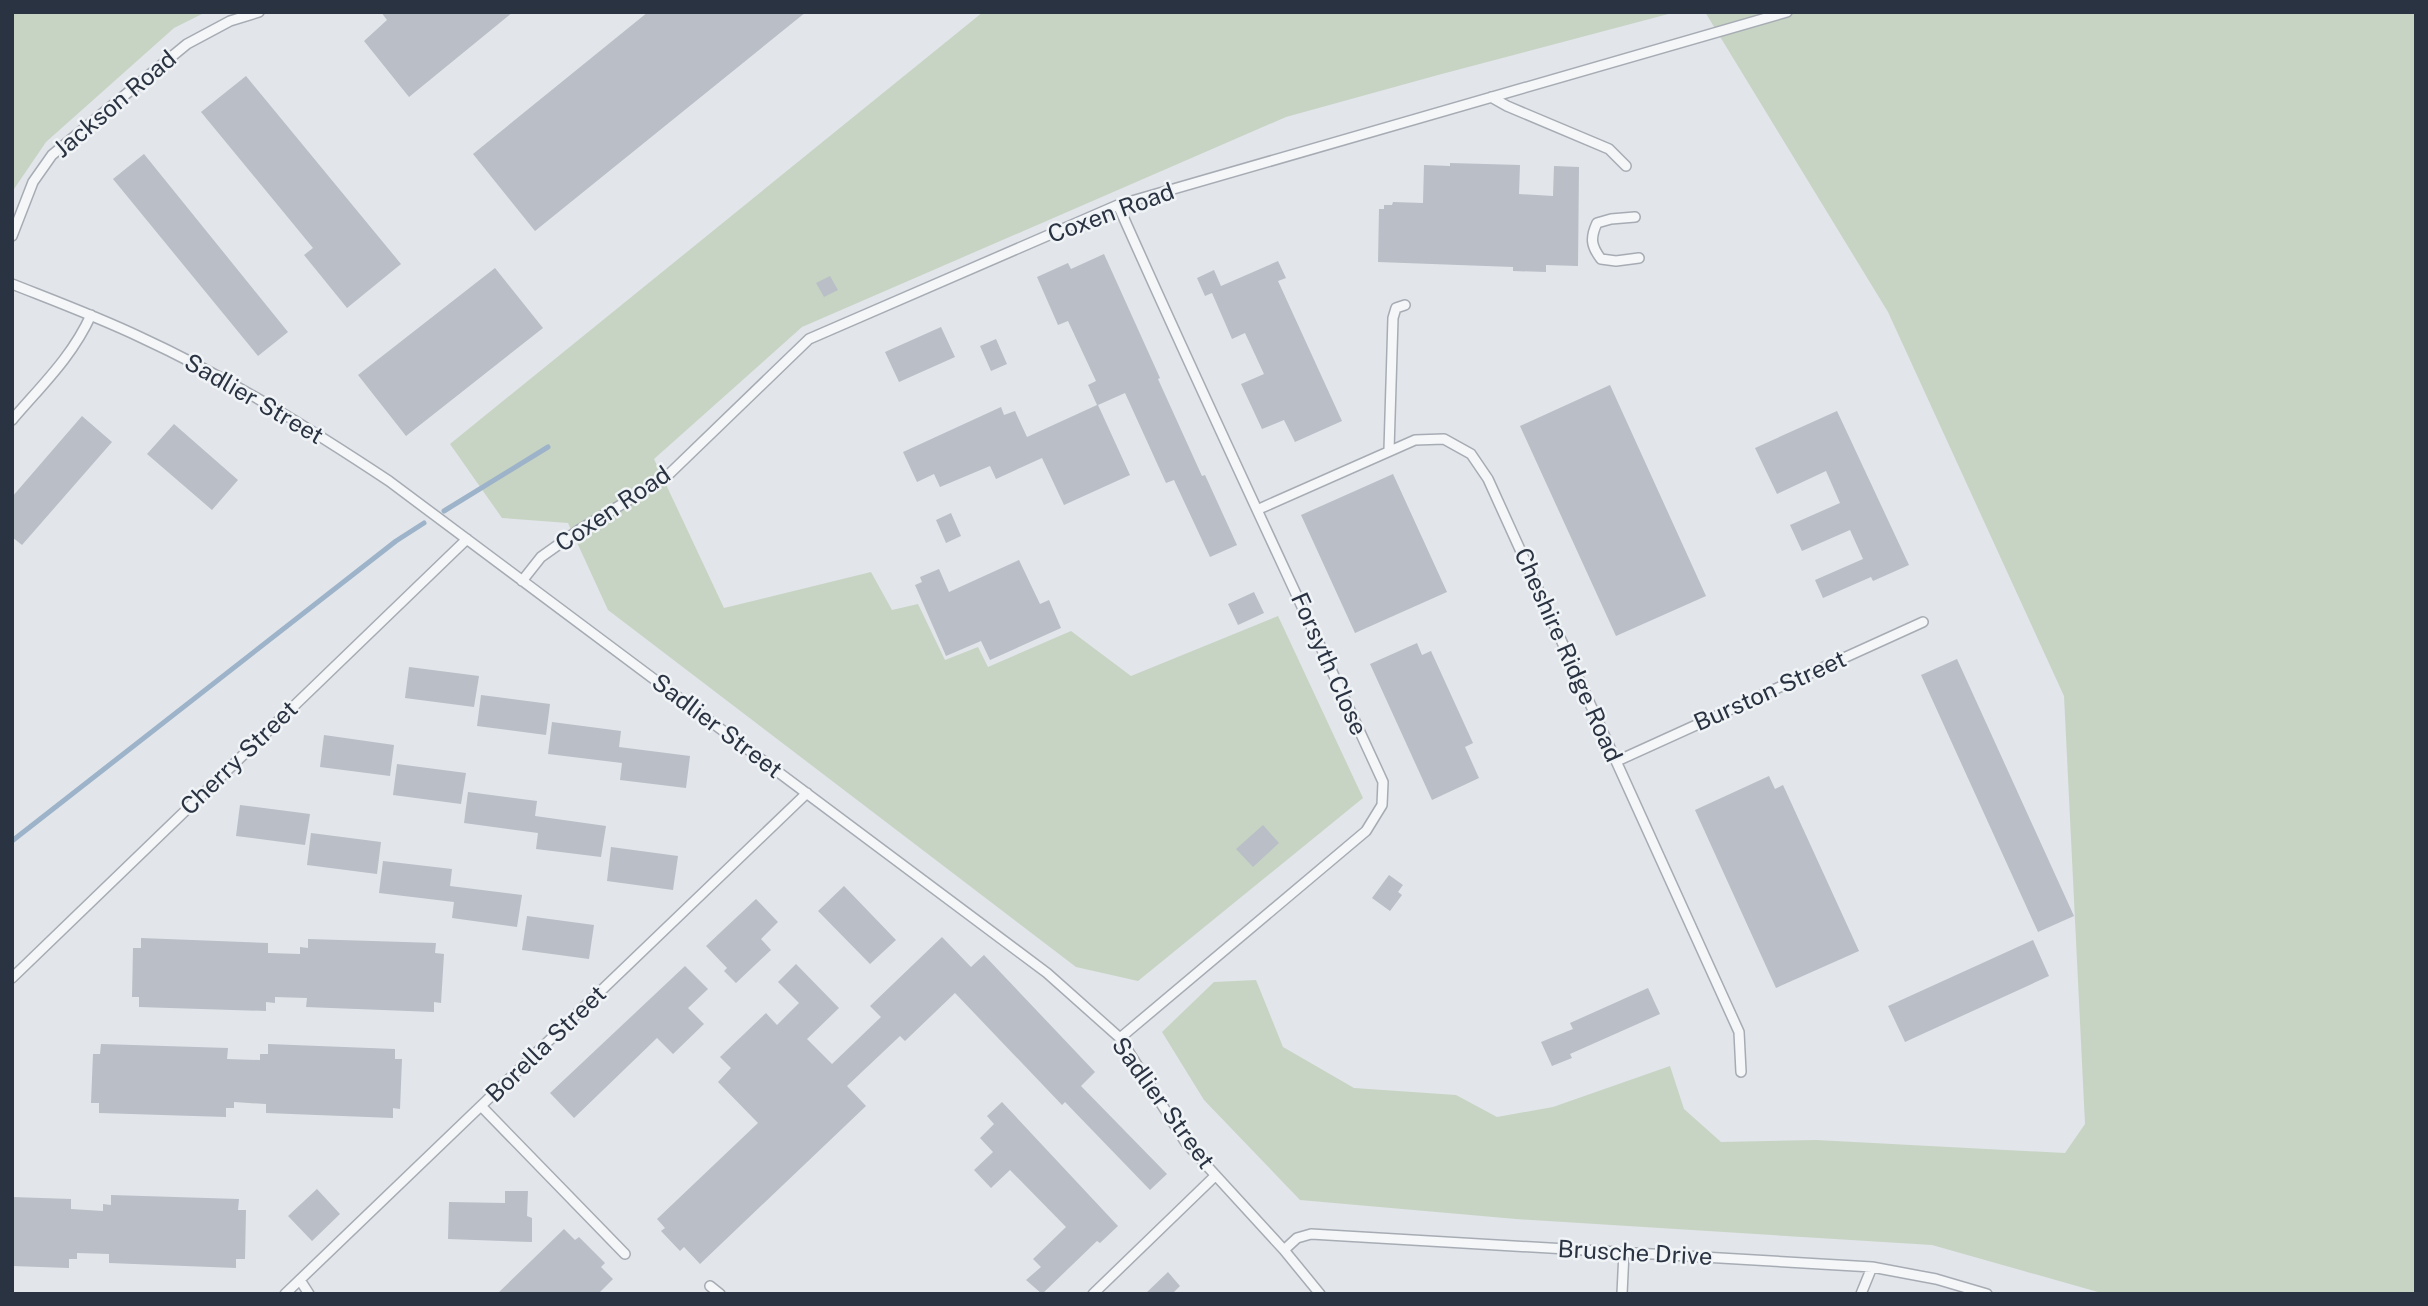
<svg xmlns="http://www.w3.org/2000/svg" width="2428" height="1306" font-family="'Public Sans',sans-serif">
<rect width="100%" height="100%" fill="#e2e5ea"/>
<path fill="#c7d4c3" d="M 12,12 L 206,12 L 174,28 L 46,142 L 12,192 Z
M 983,12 L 1676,12 L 1438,75 L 1286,117 L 802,327 L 654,459 L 724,608 L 871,572 L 892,610 L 918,604 L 945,660 L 978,647 L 988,667 L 1071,631 L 1131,676 L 1278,616 L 1363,798 L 1138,981 L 1076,967 L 608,610 L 568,523 L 502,518 L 450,444 Z
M 1705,12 L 2416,12 L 2416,1294 L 2105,1294 L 1932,1245 L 1516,1219 L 1300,1200 L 1204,1100 L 1162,1032 L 1214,982 L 1256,980 L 1283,1047 L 1354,1088 L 1456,1095 L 1497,1117 L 1553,1107 L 1670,1066 L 1684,1109 L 1721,1142 L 1816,1140 L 2065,1153 L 2085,1124 L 2064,696 L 1888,312 Z"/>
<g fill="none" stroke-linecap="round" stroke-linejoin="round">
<path stroke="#9db3c9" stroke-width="5" d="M 444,511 L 548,447
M 12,841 L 396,541 L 424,523"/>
</g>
<path fill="#b9bec7" d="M 381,12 L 513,12 L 409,97 L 364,41 L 387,20 Z
M 648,12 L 806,12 L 535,231 L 473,154 Z
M 246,76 L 401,264 L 347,308 L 304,255 L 313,248 L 201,112 Z
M 144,154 L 288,332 L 258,356 L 113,179 Z
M 1450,163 L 1520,165 L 1519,194 L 1553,196 L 1554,166 L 1579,167 L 1578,266 L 1546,265 L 1546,272 L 1513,271 L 1513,267 L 1378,262 L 1379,209 L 1384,209 L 1384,205 L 1392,205 L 1393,202 L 1423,203 L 1424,165 L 1450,166 Z
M 1104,254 L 1160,378 L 1158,379 L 1202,476 L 1205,475 L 1237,545 L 1210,557 L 1174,480 L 1166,483 L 1125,393 L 1098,405 L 1130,475 L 1064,505 L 1042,458 L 996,479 L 990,466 L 940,487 L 934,474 L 917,482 L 903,452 L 1001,407 L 1004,415 L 1015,411 L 1027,437 L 1097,405 L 1088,385 L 1096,381 L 1068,321 L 1058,325 L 1037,277 L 1068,263 L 1071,269 Z
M 1278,261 L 1286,278 L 1278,281 L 1342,421 L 1295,442 L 1284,420 L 1262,429 L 1241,384 L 1264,374 L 1245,333 L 1232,339 L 1212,293 L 1205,296 L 1197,278 L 1214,270 L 1221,286 Z
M 495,268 L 543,328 L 406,436 L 358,375 Z
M 830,276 L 838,290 L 824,297 L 816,283 Z
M 941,327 L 955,357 L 899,382 L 885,352 Z
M 996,339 L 1007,364 L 991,371 L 980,346 Z
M 1610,385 L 1706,596 L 1616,636 L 1520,426 Z
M 1837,411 L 1909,565 L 1873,581 L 1871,577 L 1823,598 L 1815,580 L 1863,559 L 1850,530 L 1802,551 L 1790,525 L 1840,503 L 1826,471 L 1777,494 L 1755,448 Z
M 82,416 L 112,442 L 22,545 L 12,537 L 12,497 Z
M 174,424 L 238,480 L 212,510 L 147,454 Z
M 1393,474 L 1447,592 L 1355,633 L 1301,515 Z
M 951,513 L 961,536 L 946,543 L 936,520 Z
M 1019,560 L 1040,604 L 1049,600 L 1061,628 L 990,660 L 981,641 L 946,656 L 915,585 L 922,582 L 920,577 L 939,569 L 949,592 Z
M 1254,592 L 1264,613 L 1238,625 L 1228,604 Z
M 1417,643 L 1422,655 L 1431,651 L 1473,743 L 1465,747 L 1479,778 L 1432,800 L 1370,664 Z
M 1957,659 L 2074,916 L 2038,932 L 1921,675 Z
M 409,667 L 479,676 L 474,707 L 405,698 Z
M 481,695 L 550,704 L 546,735 L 477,726 Z
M 552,722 L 621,731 L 619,747 L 690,756 L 686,788 L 620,780 L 622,763 L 548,754 Z
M 324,735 L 394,745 L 390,776 L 320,767 Z
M 397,764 L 466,773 L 461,804 L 393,795 Z
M 1769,776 L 1775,789 L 1783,785 L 1859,951 L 1776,988 L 1695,810 Z
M 468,792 L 537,801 L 535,816 L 606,826 L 601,857 L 536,849 L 538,833 L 464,823 Z
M 240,805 L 310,814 L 305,845 L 236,836 Z
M 1263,825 L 1279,843 L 1253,867 L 1236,849 Z
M 311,833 L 381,842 L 377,874 L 307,865 Z
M 611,847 L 678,856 L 673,890 L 607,881 Z
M 383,861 L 452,869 L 450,886 L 522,895 L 517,927 L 452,918 L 454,902 L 379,893 Z
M 1389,875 L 1403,885 L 1398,892 L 1402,895 L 1390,911 L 1372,898 Z
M 844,886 L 896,940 L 870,964 L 818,911 Z
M 756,899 L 778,922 L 761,939 L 771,950 L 736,983 L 724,971 L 727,968 L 706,946 Z
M 527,916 L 594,925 L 589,959 L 522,950 Z
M 942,937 L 971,967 L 984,955 L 1095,1072 L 1081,1086 L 1167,1174 L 1150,1190 L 1065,1102 L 1062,1105 L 955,993 L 905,1041 L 900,1036 L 847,1086 L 866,1106 L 700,1264 L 684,1247 L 680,1251 L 661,1231 L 665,1228 L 657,1219 L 758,1123 L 718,1082 L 731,1068 L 720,1057 L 766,1013 L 777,1025 L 799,1003 L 778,982 L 796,964 L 839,1008 L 807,1039 L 832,1064 L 881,1017 L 870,1006 Z
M 141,938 L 268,943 L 268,953 L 300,954 L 300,947 L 308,948 L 308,939 L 436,943 L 435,953 L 444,954 L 441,1003 L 434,1002 L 434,1012 L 306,1007 L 307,998 L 275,997 L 275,1003 L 266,1002 L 266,1011 L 139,1007 L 139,997 L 132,997 L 133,948 L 141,948 Z
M 2033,940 L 2049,976 L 1905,1042 L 1888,1006 Z
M 685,966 L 708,989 L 688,1008 L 704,1024 L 673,1054 L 657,1038 L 574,1118 L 550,1093 Z
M 1648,988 L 1660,1014 L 1570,1054 L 1572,1058 L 1552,1066 L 1541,1042 L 1573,1029 L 1570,1023 Z
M 101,1044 L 228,1048 L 227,1059 L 260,1060 L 260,1054 L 268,1054 L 268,1044 L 395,1049 L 395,1059 L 402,1059 L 400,1109 L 393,1108 L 393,1118 L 266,1113 L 266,1104 L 234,1102 L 234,1108 L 226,1108 L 226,1117 L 99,1113 L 99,1103 L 91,1103 L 93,1054 L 100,1054 Z
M 1002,1102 L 1118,1226 L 1100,1243 L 1097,1241 L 1042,1294 L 1026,1280 L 1041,1267 L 1033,1259 L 1066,1227 L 1010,1170 L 991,1188 L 974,1170 L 993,1152 L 980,1138 L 994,1124 L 987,1116 Z
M 317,1189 L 340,1214 L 312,1241 L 288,1216 Z
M 505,1191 L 528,1191 L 527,1216 L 532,1218 L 532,1242 L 448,1239 L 449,1202 L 505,1203 Z
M 111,1195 L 239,1199 L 238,1210 L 246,1210 L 245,1259 L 236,1259 L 236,1268 L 109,1263 L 109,1254 L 77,1253 L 77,1259 L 69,1259 L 69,1268 L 12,1266 L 12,1197 L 71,1199 L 71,1209 L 103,1211 L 103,1204 L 111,1205 Z
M 564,1229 L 575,1240 L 579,1237 L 605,1263 L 601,1267 L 613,1279 L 598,1294 L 497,1294 Z
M 1168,1272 L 1180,1286 L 1172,1294 L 1145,1294 Z"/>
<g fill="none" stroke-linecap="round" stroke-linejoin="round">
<g stroke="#a7acb4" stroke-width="12">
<path id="lane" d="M 1491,97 L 1507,106 L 1609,149 L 1626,166
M 1118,205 C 1204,399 1295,590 1383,782 L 1382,805 L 1366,831 L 1120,1038
M 1635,217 L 1611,219 L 1597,223 C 1590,238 1591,246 1601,259 L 1616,261 L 1639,258
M 12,236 L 33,182 L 52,155 L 187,44 L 230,21 L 259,12
M 12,284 C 55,301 98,317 140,337 C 227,377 309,428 389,481 L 1047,973 L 1120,1038 L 1186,1143 L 1284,1250 L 1320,1294
M 12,420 C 41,386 72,357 91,315
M 1389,450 L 1393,318 L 1396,308 L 1405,305
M 1259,509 L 1415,440 L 1444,439 L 1471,454 L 1488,479 L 1739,1032 L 1741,1072
M 522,581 L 541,557 L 579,530 L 664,479 L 809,339 L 1118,205 L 1787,12
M 1617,761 L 1923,622
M 12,978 L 467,539
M 481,1106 L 625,1254
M 1284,1250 L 1297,1238 L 1311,1234 L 1872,1267 L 1936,1279 L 1987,1294
M 300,1280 L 309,1294
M 710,1286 L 720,1294
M 285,1294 L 807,793
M 1093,1294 L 1215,1176
M 1622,1294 L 1624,1252
M 1861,1294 L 1872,1267"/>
</g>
<use href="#lane" stroke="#f4f6f8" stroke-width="9"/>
</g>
<g text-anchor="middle" stroke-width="5" stroke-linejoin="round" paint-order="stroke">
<g font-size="24" fill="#2a3342" stroke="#f1f4f7">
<text transform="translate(115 104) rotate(-40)" y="8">Jackson Road</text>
<text transform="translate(1111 213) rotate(-20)" y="8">Coxen Road</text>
<text transform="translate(254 399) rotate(30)" y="8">Sadlier Street</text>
<text transform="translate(613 509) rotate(-34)" y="8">Coxen Road</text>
<text transform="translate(1568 655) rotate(66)" y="8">Cheshire Ridge Road</text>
<text transform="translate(1329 664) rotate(66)" y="8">Forsyth Close</text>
<text transform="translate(1770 691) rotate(-24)" y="8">Burston Street</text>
<text transform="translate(717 726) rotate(37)" y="8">Sadlier Street</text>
<text transform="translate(239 758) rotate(-44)" y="8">Cherry Street</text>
<text transform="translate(546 1044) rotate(-44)" y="8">Borella Street</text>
<text transform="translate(1163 1103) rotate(54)" y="8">Sadlier Street</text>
<text transform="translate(1635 1253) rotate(3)" y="8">Brusche Drive</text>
</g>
</g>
<rect width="2428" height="1306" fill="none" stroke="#2a3342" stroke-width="28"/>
</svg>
